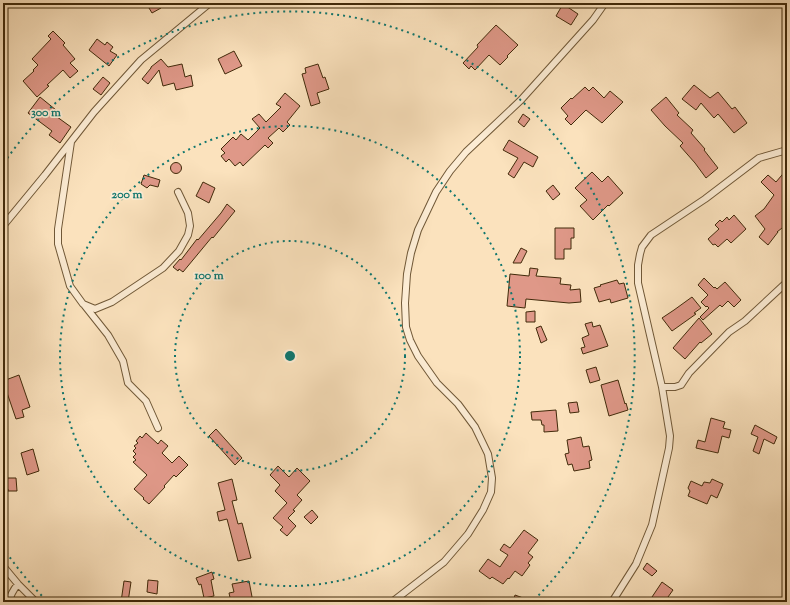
<svg xmlns="http://www.w3.org/2000/svg" width="790" height="605" font-family="'Sorts Mill Goudy',serif">
<rect width="100%" height="100%" fill="#fbe2bd"/>
<filter id="stains"><feTurbulence type="fractalNoise" baseFrequency=".005" numOctaves="4"/><feColorMatrix values="0 0 0 0 .2 0 0 0 0 .09 0 0 0 0 .02 0 0 0 .5 -.17"/></filter>
<radialGradient id="worn" r=".72"><stop offset=".6" stop-color="#630" stop-opacity="0"/><stop offset="1" stop-color="#630" stop-opacity=".3"/></radialGradient>
<path fill="#df9888" stroke="#412a0a" d="M 146,3 L 157,3 L 161,8 L 152,13 Z
M 563,4 L 578,14 L 571,25 L 556,16 Z
M 496,25 L 518,45 L 507,56 L 508,57 L 500,65 L 489,55 L 475,70 L 471,66 L 469,69 L 463,63 L 478,47 L 477,45 Z
M 53,31 L 65,43 L 63,45 L 75,59 L 70,63 L 78,71 L 70,78 L 63,70 L 47,85 L 49,86 L 37,97 L 23,81 L 34,71 L 33,70 L 38,65 L 32,59 L 51,39 L 48,36 Z
M 97,39 L 105,45 L 107,42 L 113,47 L 110,51 L 117,55 L 109,66 L 89,50 Z
M 234,51 L 242,66 L 225,74 L 218,59 Z
M 161,59 L 168,67 L 182,64 L 185,77 L 191,75 L 193,86 L 176,90 L 174,83 L 163,86 L 159,70 L 148,84 L 142,79 L 151,68 L 151,67 Z
M 318,64 L 323,78 L 325,77 L 329,89 L 317,93 L 320,103 L 311,106 L 302,74 L 306,73 L 305,68 Z
M 103,77 L 110,83 L 101,95 L 93,89 Z
M 694,85 L 710,98 L 718,92 L 732,109 L 735,107 L 747,123 L 734,133 L 718,114 L 714,118 L 701,103 L 696,110 L 682,99 Z
M 585,87 L 589,91 L 593,87 L 604,98 L 610,91 L 623,102 L 602,123 L 586,110 L 571,125 L 565,119 L 568,116 L 561,108 L 571,98 L 572,99 Z
M 285,93 L 300,106 L 287,122 L 290,125 L 283,132 L 279,128 L 268,138 L 273,143 L 268,148 L 265,145 L 243,166 L 240,162 L 235,166 L 229,159 L 226,162 L 221,156 L 225,153 L 221,149 L 233,137 L 236,140 L 241,134 L 248,140 L 260,128 L 252,119 L 259,114 L 266,122 L 281,107 L 276,104 Z
M 40,97 L 56,110 L 53,114 L 71,127 L 60,143 L 49,135 L 52,131 L 28,113 Z
M 666,97 L 679,113 L 677,115 L 693,130 L 691,133 L 705,149 L 704,150 L 718,168 L 706,178 L 695,163 L 680,146 L 683,143 L 665,126 L 651,110 Z
M 523,114 L 530,119 L 524,127 L 518,122 Z
M 509,140 L 538,157 L 533,167 L 524,162 L 514,178 L 508,174 L 518,158 L 503,150 Z
M170.5 168a5.5 5.5 0 1 1 11 0a5.5 5.5 0 1 1-11 0Z
M 787,169 L 787,224 L 777,232 L 778,232 L 768,245 L 759,237 L 765,229 L 755,216 L 764,209 L 774,195 L 761,182 L 768,175 L 776,182 Z
M 592,172 L 602,182 L 608,176 L 623,193 L 609,206 L 608,205 L 593,220 L 580,206 L 587,200 L 575,188 Z
M 144,175 L 160,180 L 158,187 L 150,185 L 147,188 L 141,184 Z
M 203,182 L 215,188 L 209,203 L 196,196 Z
M 553,185 L 560,194 L 553,200 L 546,191 Z
M 227,204 L 235,211 L 213,238 L 212,237 L 183,272 L 179,269 L 178,271 L 173,267 L 180,259 L 181,260 L 184,256 L 197,239 L 198,240 L 221,213 Z
M 734,215 L 746,229 L 731,243 L 727,239 L 718,247 L 715,244 L 713,245 L 708,239 L 719,229 L 715,225 L 720,220 L 722,222 L 727,217 L 729,220 Z
M 555,228 L 574,228 L 574,238 L 571,238 L 571,249 L 564,249 L 564,259 L 555,259 Z
M 521,248 L 527,251 L 521,263 L 513,263 Z
M 530,268 L 538,269 L 536,276 L 561,278 L 560,284 L 571,285 L 570,290 L 580,289 L 581,302 L 569,303 L 526,299 L 525,308 L 507,306 L 510,274 L 529,276 Z
M 704,278 L 714,288 L 715,287 L 717,289 L 725,282 L 741,300 L 734,307 L 728,301 L 722,307 L 720,305 L 703,320 L 700,317 L 709,308 L 707,306 L 706,307 L 701,302 L 708,295 L 698,285 Z
M 617,280 L 619,284 L 624,283 L 628,298 L 611,303 L 610,299 L 599,302 L 594,288 L 601,286 L 600,285 Z
M 692,297 L 701,308 L 694,313 L 696,314 L 672,331 L 662,318 L 674,310 Z
M 535,311 L 535,322 L 526,322 L 526,312 Z
M 699,318 L 712,334 L 701,343 L 700,342 L 685,359 L 673,348 Z
M 592,322 L 593,327 L 600,325 L 608,346 L 583,354 L 581,348 L 585,347 L 582,338 L 589,335 L 585,324 Z
M 541,326 L 547,340 L 541,343 L 536,328 Z
M 596,367 L 600,380 L 590,383 L 586,370 Z
M 19,375 L 30,407 L 22,410 L 24,417 L 16,419 L 3,381 Z
M 618,380 L 625,404 L 626,403 L 628,410 L 609,416 L 601,385 Z
M 577,402 L 579,412 L 570,413 L 568,403 Z
M 556,410 L 558,431 L 544,432 L 544,425 L 542,425 L 541,420 L 532,420 L 531,412 Z
M 711,418 L 725,422 L 723,428 L 731,430 L 729,438 L 722,436 L 718,453 L 696,448 L 698,440 L 705,442 Z
M 755,425 L 777,437 L 774,444 L 764,439 L 759,454 L 753,451 L 758,437 L 751,434 Z
M 216,429 L 242,458 L 235,465 L 209,436 Z
M 146,433 L 158,444 L 161,440 L 168,446 L 162,453 L 172,463 L 179,456 L 188,465 L 176,477 L 174,475 L 164,486 L 165,487 L 149,504 L 143,499 L 144,498 L 134,489 L 147,475 L 133,462 L 136,460 L 133,457 L 136,454 L 133,451 L 136,448 L 134,446 L 138,443 L 136,441 L 140,436 L 142,438 Z
M 581,437 L 583,447 L 589,446 L 592,460 L 589,461 L 590,468 L 574,471 L 572,464 L 568,465 L 565,454 L 569,453 L 567,440 Z
M 33,449 L 39,471 L 27,475 L 21,453 Z
M 278,466 L 289,477 L 297,468 L 310,481 L 297,495 L 302,500 L 293,510 L 295,511 L 288,518 L 296,526 L 287,536 L 280,530 L 283,527 L 273,518 L 287,503 L 275,491 L 280,485 L 270,475 Z
M 3,478 L 16,478 L 17,491 L 8,491 L 8,489 L 3,489 Z
M 232,479 L 237,500 L 232,501 L 238,524 L 242,523 L 251,558 L 238,561 L 227,519 L 219,521 L 217,512 L 225,510 L 218,483 Z
M 712,479 L 723,484 L 717,498 L 711,495 L 707,504 L 688,496 L 690,491 L 688,488 L 691,481 L 702,486 L 704,482 L 710,483 Z
M 312,510 L 318,517 L 311,524 L 304,517 Z
M 524,530 L 538,540 L 528,553 L 533,557 L 528,563 L 530,565 L 522,576 L 515,571 L 509,579 L 508,578 L 503,584 L 492,577 L 490,579 L 479,571 L 488,559 L 500,567 L 508,555 L 500,550 L 504,544 L 510,548 Z
M 647,563 L 657,571 L 652,576 L 643,569 Z
M 212,572 L 214,579 L 211,580 L 214,596 L 204,598 L 201,584 L 199,585 L 196,578 Z
M 148,580 L 158,581 L 157,594 L 147,592 Z
M 124,581 L 131,582 L 128,602 L 121,602 Z
M 249,581 L 253,602 L 231,602 L 229,593 L 234,592 L 232,584 Z
M 662,582 L 673,590 L 668,597 L 675,602 L 659,602 L 652,597 Z
M 515,595 L 534,602 L 513,602 Z"/>
<g fill="none" stroke-linecap="round" stroke-linejoin="round">
<g stroke="#705837" stroke-width="8">
<path id="minor" d="M 71,142 L 58,229 L 58,244 L 70,286 L 83,304 L 95,309 L 112,302 L 163,268 L 179,251 L 188,235 L 190,226 L 188,213 L 178,192
M 3,226 L 45,175 L 94,112 L 141,60 L 210,3
M 85,306 L 108,335 L 123,361 L 128,383 L 146,401 L 158,428
M 662,387 L 675,387 L 681,385 L 689,373 L 729,332 L 745,321 L 787,282
M 3,566 L 18,584 L 36,602
M 9,602 C 10,595 14,589 18,584
M 392,602 L 444,562 L 468,534 L 483,510 L 491,492 L 492,478 L 488,454 L 475,427 L 458,404 L 437,383 L 418,356 L 410,340 L 406,327 L 405,303 L 407,274 L 411,253 L 418,230 L 436,192 L 450,171 L 466,152 L 521,100 L 593,20 L 605,3
M 612,602 L 636,564 L 652,525 L 669,448 L 670,436 L 662,387 L 638,283 L 638,265 L 640,254 L 642,247 L 651,235 L 705,199 L 759,158 L 787,150"/>
</g>
<use href="#minor" stroke="#fcecd4" stroke-width="6"/>
</g>
<g fill="none" stroke="#0f766e" stroke-width="2" stroke-dasharray="2 4">
<circle cx="290" cy="356" r="115"/>
<circle cx="290" cy="356" r="230"/>
<path d="M46 600A345 345 0 0 1 4 549M4 163A345 345 0 1 1 534 600"/>
</g>
<circle cx="290" cy="356" r="6" fill="#0f766e" stroke="#fcecd4" stroke-width="2"/>
<g font-size="12" text-anchor="middle" font-weight="bold" fill="#0f766e" stroke="#fcecd4" stroke-width="3.5" stroke-linejoin="round" paint-order="stroke">
<text x="46" y="116">300 m</text>
<text x="127" y="198">200 m</text>
<text x="209" y="279">100 m</text>
</g>
<rect width="790" height="605" fill="none" stroke="#fbe2bd" stroke-width="16"/>
<rect x="4" y="4" width="782" height="597" fill="none" stroke="#412a0a" stroke-width="2"/>
<rect x="8" y="8" width="774" height="589" fill="none" stroke="#412a0a"/>
<rect width="100%" height="100%" filter="url(#stains)"/>
<rect width="100%" height="100%" fill="url(#worn)"/>
</svg>
